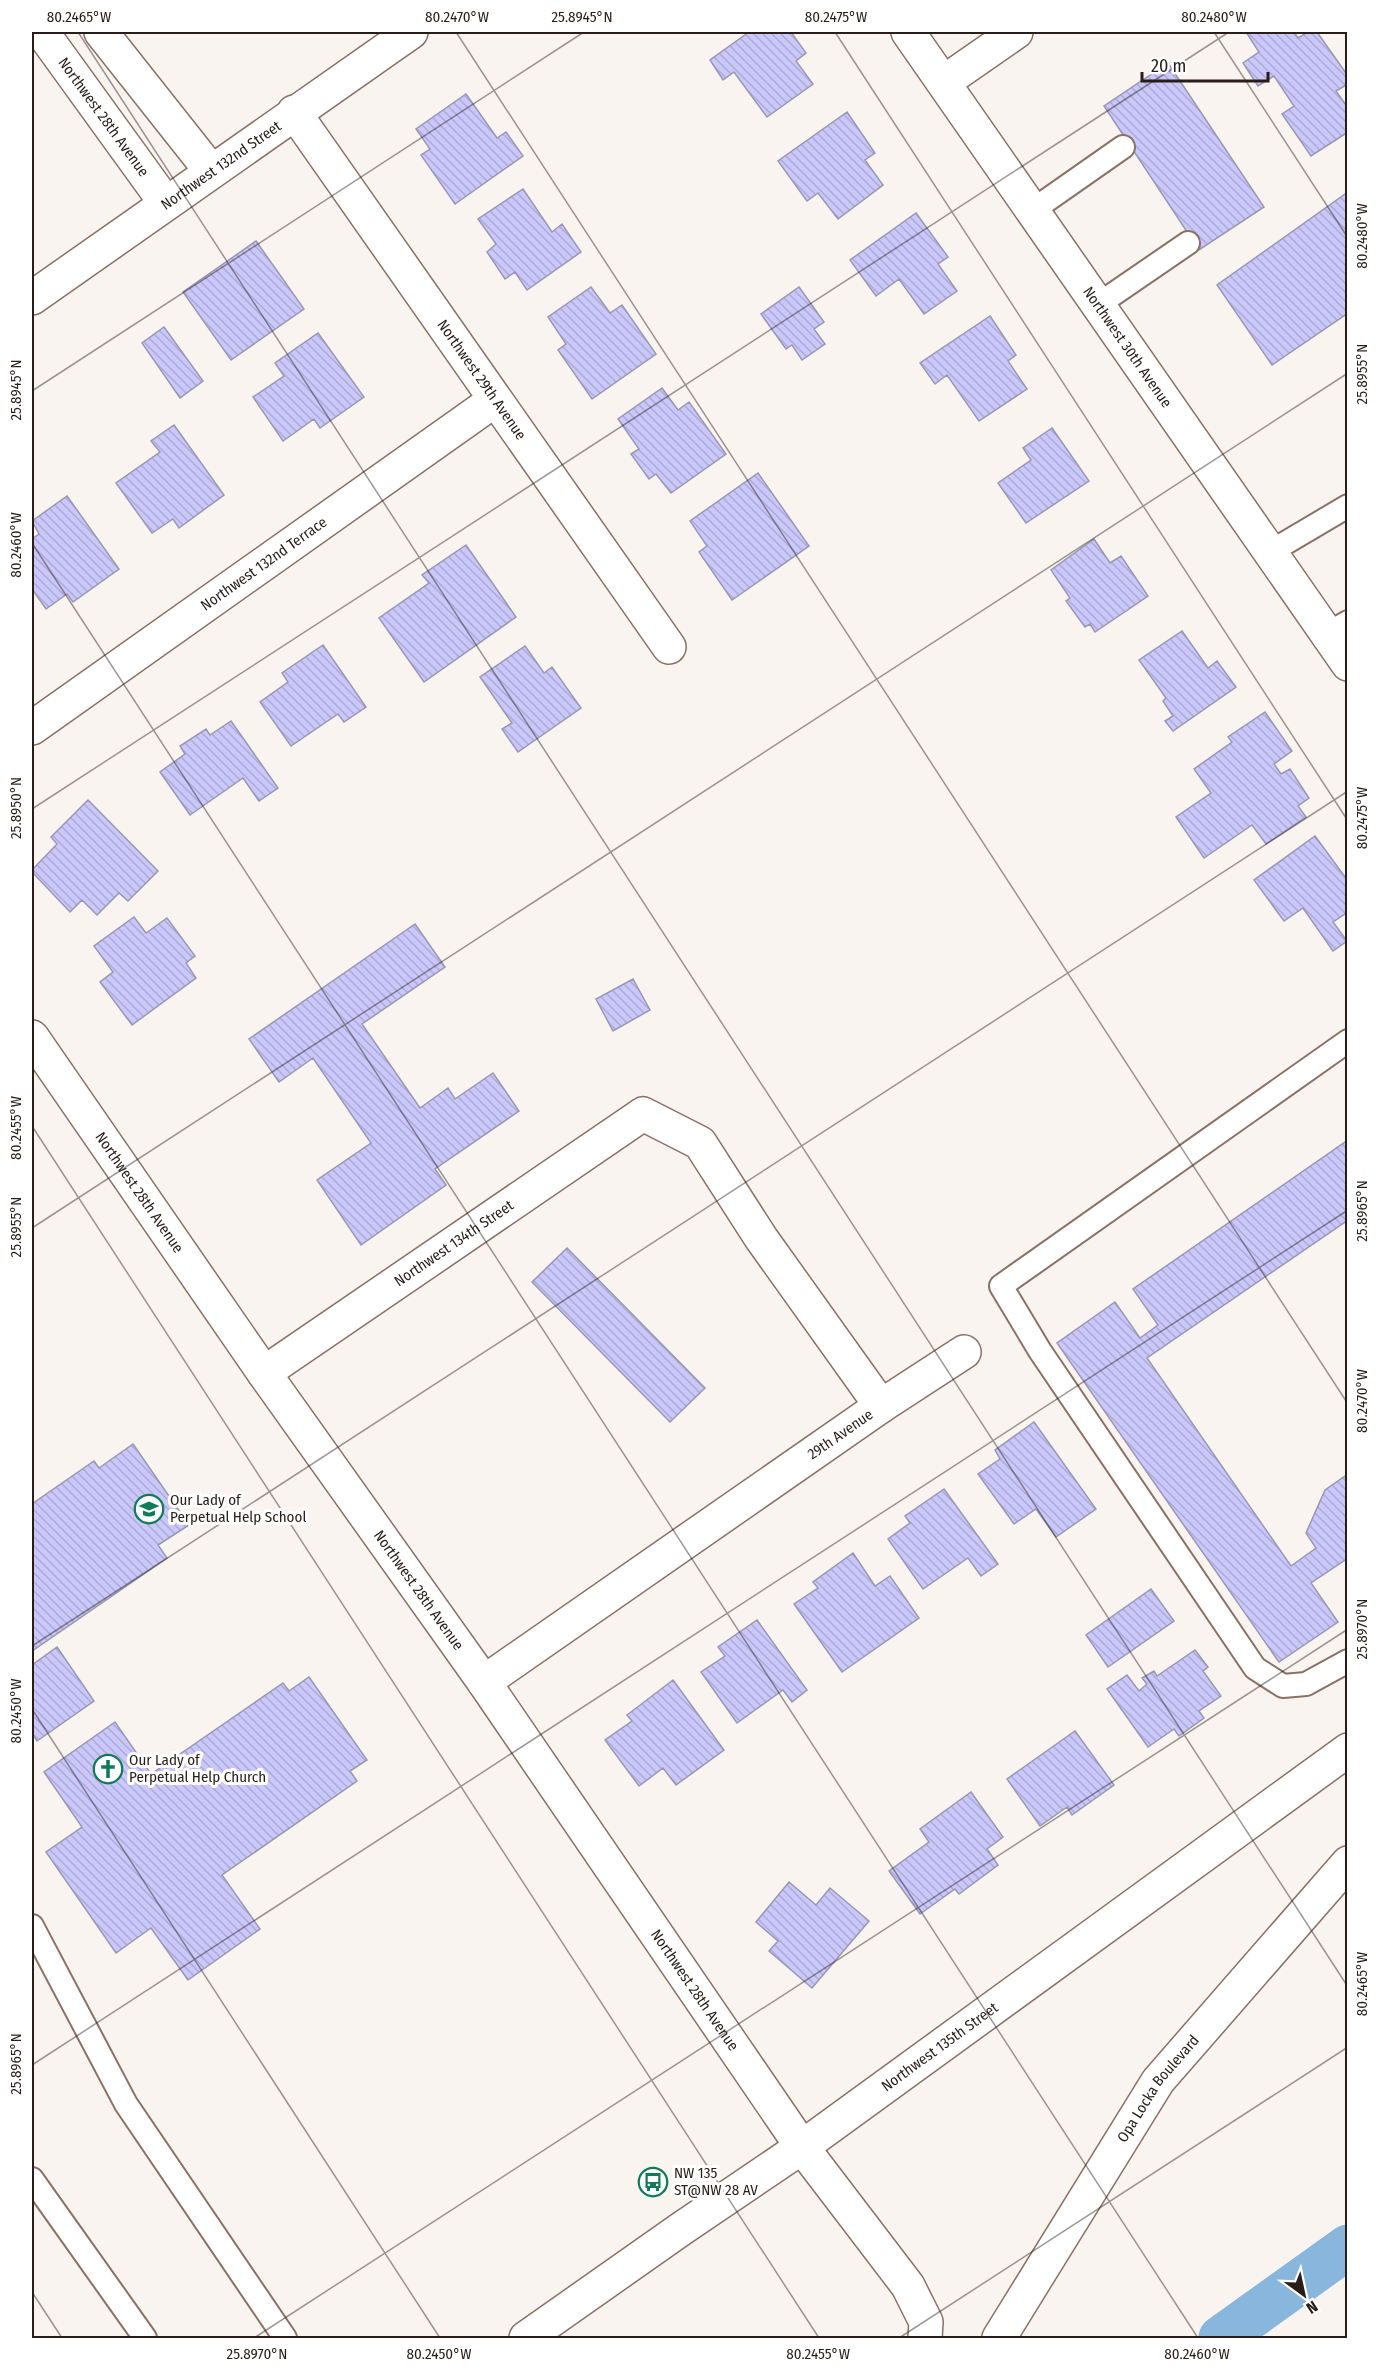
<svg xmlns="http://www.w3.org/2000/svg" width="1379" height="2370" font-family="'Fira Sans Condensed',sans-serif">
<defs>
<pattern id="building-back-hatch" width="6" height="6" patternUnits="userSpaceOnUse" patternTransform="scale(1.5)"><rect width="6" height="6" fill="#cac7fb"/><path d="M-1 5l2 2M0 0l6 6M5-1l2 2" fill="none" stroke="#aeaad6"/></pattern>
</defs>
<rect width="100%" height="100%" fill="#faf4f1"/>
<g fill="none" stroke-linecap="round" stroke-linejoin="round">
<path stroke="#88b6dc" stroke-width="45" d="M 1221,2338 L 1348,2247"/>
</g>
<path fill="url(#building-back-hatch)" stroke="#9997b2" stroke-width="1.5" d="M 749,32 L 791,32 L 806,53 L 796,61 L 813,84 L 767,117 L 734,72 L 723,80 L 710,60 Z
M 1246,32 L 1294,32 L 1298,38 L 1308,32 L 1317,32 L 1348,76 L 1348,84 L 1336,91 L 1348,108 L 1348,132 L 1311,156 L 1282,114 L 1294,106 L 1274,76 L 1258,86 L 1243,63 L 1259,52 Z
M 1168,63 L 1264,207 L 1199,250 L 1104,106 Z
M 466,94 L 497,138 L 506,132 L 523,156 L 455,204 L 421,155 L 430,149 L 416,129 Z
M 847,112 L 875,153 L 865,160 L 883,185 L 838,219 L 818,193 L 807,201 L 778,161 Z
M 523,189 L 552,232 L 562,224 L 581,252 L 527,290 L 515,272 L 505,279 L 487,252 L 496,244 L 478,219 Z
M 1348,192 L 1348,313 L 1272,365 L 1217,285 Z
M 916,213 L 948,257 L 938,264 L 957,291 L 924,314 L 899,279 L 876,296 L 850,260 Z
M 256,241 L 304,309 L 231,360 L 183,292 Z
M 591,287 L 610,313 L 622,305 L 656,354 L 592,399 L 558,350 L 566,344 L 548,317 Z
M 799,287 L 824,322 L 814,329 L 825,344 L 802,360 L 792,345 L 786,349 L 761,314 Z
M 990,316 L 1016,355 L 1008,361 L 1027,389 L 979,421 L 947,375 L 935,384 L 920,363 Z
M 164,327 L 203,381 L 180,398 L 142,343 Z
M 318,333 L 364,397 L 320,428 L 314,419 L 283,441 L 253,397 L 284,376 L 275,363 Z
M 662,388 L 678,410 L 689,402 L 726,454 L 671,493 L 656,474 L 649,479 L 631,454 L 639,449 L 618,419 Z
M 174,425 L 224,495 L 179,528 L 173,519 L 152,533 L 116,483 L 160,452 L 151,441 Z
M 1052,428 L 1089,481 L 1026,523 L 998,483 L 1031,460 L 1023,448 Z
M 758,473 L 809,546 L 732,600 L 699,552 L 707,546 L 690,521 Z
M 67,496 L 119,569 L 73,602 L 67,594 L 46,609 L 32,589 L 32,539 L 39,534 L 32,521 Z
M 1094,539 L 1110,563 L 1121,556 L 1148,596 L 1095,632 L 1090,624 L 1085,627 L 1066,601 L 1070,598 L 1051,570 Z
M 466,545 L 516,617 L 424,682 L 379,618 L 429,583 L 422,575 Z
M 1182,631 L 1208,668 L 1217,661 L 1236,687 L 1173,731 L 1165,721 L 1173,716 L 1163,701 L 1166,698 L 1139,660 Z
M 323,645 L 366,707 L 344,722 L 338,714 L 291,746 L 260,702 L 288,682 L 282,673 Z
M 525,646 L 544,673 L 552,667 L 581,708 L 518,752 L 502,729 L 512,723 L 480,677 Z
M 1265,712 L 1292,751 L 1274,764 L 1281,774 L 1290,769 L 1309,798 L 1298,806 L 1306,817 L 1266,844 L 1252,825 L 1204,858 L 1176,817 L 1211,793 L 1194,769 L 1232,742 L 1228,737 Z
M 231,721 L 278,788 L 259,801 L 243,778 L 190,815 L 160,772 L 185,754 L 180,746 L 206,729 L 210,735 Z
M 88,800 L 158,871 L 128,901 L 119,893 L 97,915 L 82,900 L 70,912 L 32,872 L 32,870 L 57,844 L 51,837 Z
M 1315,836 L 1345,877 L 1348,875 L 1348,912 L 1333,922 L 1347,941 L 1333,951 L 1303,908 L 1284,921 L 1254,880 Z
M 134,917 L 146,933 L 167,918 L 195,956 L 186,963 L 196,978 L 132,1025 L 100,982 L 113,972 L 94,946 Z
M 415,924 L 445,967 L 362,1024 L 420,1108 L 448,1088 L 455,1099 L 493,1073 L 519,1111 L 435,1169 L 446,1185 L 361,1245 L 317,1180 L 371,1143 L 313,1058 L 279,1082 L 249,1039 Z
M 633,979 L 650,1010 L 613,1031 L 596,999 Z
M 1348,1140 L 1348,1220 L 1147,1358 L 1291,1566 L 1316,1548 L 1306,1533 L 1325,1490 L 1348,1474 L 1348,1558 L 1311,1583 L 1338,1622 L 1279,1662 L 1057,1343 L 1115,1302 L 1140,1338 L 1158,1325 L 1133,1289 Z
M 567,1248 L 705,1388 L 670,1422 L 532,1282 Z
M 1034,1422 L 1096,1509 L 1056,1537 L 1036,1509 L 1014,1524 L 978,1474 L 1000,1459 L 995,1450 Z
M 133,1444 L 189,1525 L 158,1545 L 167,1558 L 32,1651 L 32,1504 L 94,1461 L 99,1468 Z
M 944,1489 L 998,1564 L 981,1576 L 968,1558 L 923,1589 L 888,1539 L 910,1523 L 905,1516 Z
M 853,1553 L 875,1586 L 890,1576 L 919,1618 L 842,1672 L 794,1604 L 818,1588 L 813,1582 Z
M 1151,1589 L 1174,1621 L 1108,1667 L 1086,1635 Z
M 757,1620 L 807,1690 L 792,1702 L 783,1690 L 737,1723 L 701,1672 L 725,1656 L 718,1647 Z
M 57,1647 L 94,1701 L 37,1741 L 32,1733 L 32,1665 Z
M 1195,1650 L 1208,1667 L 1203,1671 L 1221,1696 L 1199,1711 L 1204,1718 L 1179,1736 L 1174,1729 L 1148,1747 L 1107,1689 L 1127,1675 L 1139,1691 L 1147,1684 L 1142,1678 L 1154,1671 L 1157,1676 Z
M 309,1677 L 367,1760 L 350,1771 L 357,1781 L 222,1875 L 260,1929 L 188,1980 L 151,1928 L 116,1953 L 46,1852 L 82,1827 L 44,1772 L 115,1722 L 151,1774 L 283,1683 L 289,1691 Z
M 673,1680 L 724,1750 L 676,1785 L 663,1768 L 639,1786 L 605,1740 L 632,1721 L 627,1715 Z
M 1075,1731 L 1114,1785 L 1072,1815 L 1067,1807 L 1040,1826 L 1007,1779 Z
M 971,1792 L 1003,1837 L 987,1849 L 998,1865 L 959,1894 L 955,1889 L 920,1914 L 889,1871 L 929,1842 L 920,1829 Z
M 789,1882 L 816,1905 L 830,1888 L 869,1921 L 812,1988 L 769,1951 L 778,1941 L 756,1922 Z"/>
<g fill="none" stroke-linecap="round" stroke-linejoin="round">
<g stroke="#8b7064" stroke-width="26">
<path id="service" d="M 1033,210 L 1123,147
M 1099,304 L 1188,243
M 1270,552 L 1348,506
M 1327,634 L 1348,622
M 1348,1041 L 1001,1286 L 1040,1351 L 1255,1668 L 1283,1686 L 1306,1684 L 1348,1661
M 32,1926 L 126,2104 L 285,2338
M 32,2179 L 145,2338"/>
</g>
<g stroke="#8b7064" stroke-width="36">
<g id="minor">
<path id="s1" d="M 42,32 L 165,202"/>
<path d="M 101,32 L 211,171"/>
<path d="M 944,82 L 1016,32"/>
<path id="s2" d="M 294,112 L 669,647"/>
<path id="s3" d="M 32,728 L 495,400"/>
<path id="s4" d="M 32,1037 L 264,1373 L 484,1682 L 802,2147"/>
<path id="s5" d="M 264,1373 L 643,1114 L 700,1143 L 761,1238 L 881,1406"/>
<path id="s6" d="M 484,1682 L 881,1406 L 964,1352"/>
</g>
</g>
<g stroke="#8b7064" stroke-width="36">
<g id="tertiary">
<path id="s7" d="M 908,32 L 1348,664"/>
<path id="s8" d="M 32,298 L 411,32"/>
</g>
</g>
<g stroke="#8b7064" stroke-width="36">
<g id="secondary">
<path d="M 802,2147 L 908,2286 L 926,2322 L 925,2338"/>
<path id="s9" d="M 526,2338 L 681,2229 L 802,2147 L 1348,1750"/>
<path id="s10" d="M 999,2338 L 1158,2081 L 1348,1863"/>
</g>
</g>
<use href="#service" stroke="#fff" stroke-width="22"/>
<use href="#minor" stroke="#fff" stroke-width="33"/>
<use href="#tertiary" stroke="#fff" stroke-width="33"/>
<use href="#secondary" stroke="#fff" stroke-width="33"/>
</g>
<path fill="none" stroke="#281d18" stroke-width="1.5" stroke-opacity="0.45" d="M 78,32 L 1348,1987M 456,32 L 1348,1404M 835,32 L 1348,821M 1214,32 L 1348,238M 32,391 L 584,32M 32,543 L 1198,2338M 32,809 L 1229,32M 32,1126 L 819,2338M 32,1228 L 1348,373M 32,1646 L 1348,791M 32,1709 L 440,2338M 32,2065 L 1348,1210M 32,2292 L 62,2338M 254,2338 L 1348,1629M 899,2338 L 1348,2047"/>
<defs>
<g id="school-ring" transform="scale(1.5)"><circle r="9.5" fill="#fff" stroke="#107c57" stroke-width="1.5"/><path d="M0-5L7-2L0 1L-7-2ZM-4 1L0 2.5L4 1V4Q0 6-4 4Z" fill="#107c57"/></g>
<g id="church-ring" transform="scale(1.5)"><circle r="9.5" fill="#fff" stroke="#107c57" stroke-width="1.5"/><path d="M-1.2-6h2.4v3.5h3.3v2.4h-3.3V6h-2.4V-.1h-3.3v-2.4h3.3Z" fill="#107c57"/></g>
<g id="bus-ring" transform="scale(1.5)"><circle r="9.5" fill="#fff" stroke="#107c57" stroke-width="1.5"/><path d="M-5-6H5V4H4V6H2V4H-2V6H-4V4H-5ZM-3.5-4V0h7V-4ZM-3.5 1.2v1.5H-2V1.2ZM2 1.2v1.5H3.5V1.2Z" fill="#107c57"/></g>
</defs>
<g fill-rule="evenodd">
<use href="#school-ring" x="149" y="1509"/>
<use href="#church-ring" x="108" y="1769"/>
<use href="#bus-ring" x="653" y="2182"/>
</g>
<g text-anchor="middle" stroke-width="6" stroke-linejoin="round" paint-order="stroke">
<g font-size="15" fill="#281d18" stroke="#fff">
<text dy="5" stroke="none"><textPath href="#s1" startOffset="105">Northwest 28th Avenue</textPath></text>
<text dy="5" stroke="none"><textPath href="#s8" startOffset="231">Northwest 132nd Street</textPath></text>
<text dy="5" stroke="none"><textPath href="#s7" startOffset="384">Northwest 30th Avenue</textPath></text>
<text dy="5" stroke="none"><textPath href="#s2" startOffset="327">Northwest 29th Avenue</textPath></text>
<text dy="5" stroke="none"><textPath href="#s3" startOffset="284">Northwest 132nd Terrace</textPath></text>
<text dy="5" stroke="none"><textPath href="#s4" startOffset="189">Northwest 28th Avenue</textPath></text>
<text dy="5" stroke="none"><textPath href="#s5" startOffset="230">Northwest 134th Street</textPath></text>
<text dy="5" stroke="none"><textPath href="#s6" startOffset="434">29th Avenue</textPath></text>
<text dy="5" stroke="none"><textPath href="#s4" startOffset="675">Northwest 28th Avenue</textPath></text>
<text dy="5" stroke="none"><textPath href="#s4" startOffset="1161">Northwest 28th Avenue</textPath></text>
<text dy="5" stroke="none"><textPath href="#s9" startOffset="506">Northwest 135th Street</textPath></text>
<text dy="5" stroke="none"><textPath href="#s10" startOffset="296">Opa Locka Boulevard</textPath></text>
</g>
<g font-size="15" fill="#281d18" stroke="#fff" text-anchor="start">
<text x="170" y="1505">Our Lady of<tspan x="170" dy="17">Perpetual Help School</tspan></text>
<text x="129" y="1765">Our Lady of<tspan x="129" dy="17">Perpetual Help Church</tspan></text>
<text x="674" y="2178">NW 135<tspan x="674" dy="17">ST@NW 28 AV</tspan></text>
</g>
</g>
<rect width="1379" height="2370" fill="none" stroke="#ffffff" stroke-width="66"/>
<g transform="translate(1304 2295) rotate(147)" stroke="#ffffff" stroke-width="4.5" paint-order="stroke">
<path d="M0-4.5L10 22L0 15L-10 22Z" fill="#281d18"/>
<text y="-9" font-size="16" font-weight="bold" text-anchor="middle" fill="#281d18">N</text>
</g>
<path d="M1142 72v9h126v-9" fill="none" stroke="#281d18" stroke-width="3"/>
<text x="1151" y="72" font-size="18" fill="#281d18" stroke="#ffffff" stroke-width="4.5" paint-order="stroke">20 m</text>
<rect x="33" y="33" width="1313" height="2304" fill="none" stroke="#281d18" stroke-width="2"/>
<g font-size="15" text-anchor="middle" fill="#281d18">
<text x="79" y="22">80.2465°W</text>
<text x="457" y="22">80.2470°W</text>
<text x="582" y="22">25.8945°N</text>
<text x="836" y="22">80.2475°W</text>
<text x="1214" y="22">80.2480°W</text>
<text transform="translate(1362 236) rotate(-90)" y="5">80.2480°W</text>
<text transform="translate(1362 374) rotate(-90)" y="5">25.8955°N</text>
<text transform="translate(16 390) rotate(-90)" y="5">25.8945°N</text>
<text transform="translate(16 545) rotate(-90)" y="5">80.2460°W</text>
<text transform="translate(16 808) rotate(-90)" y="5">25.8950°N</text>
<text transform="translate(1362 818) rotate(-90)" y="5">80.2475°W</text>
<text transform="translate(16 1128) rotate(-90)" y="5">80.2455°W</text>
<text transform="translate(1362 1211) rotate(-90)" y="5">25.8965°N</text>
<text transform="translate(16 1227) rotate(-90)" y="5">25.8955°N</text>
<text transform="translate(1362 1401) rotate(-90)" y="5">80.2470°W</text>
<text transform="translate(1362 1629) rotate(-90)" y="5">25.8970°N</text>
<text transform="translate(16 1711) rotate(-90)" y="5">80.2450°W</text>
<text transform="translate(1362 1984) rotate(-90)" y="5">80.2465°W</text>
<text transform="translate(16 2064) rotate(-90)" y="5">25.8965°N</text>
<text x="257" y="2359">25.8970°N</text>
<text x="439" y="2359">80.2450°W</text>
<text x="818" y="2359">80.2455°W</text>
<text x="1197" y="2359">80.2460°W</text>
</g>
</svg>
